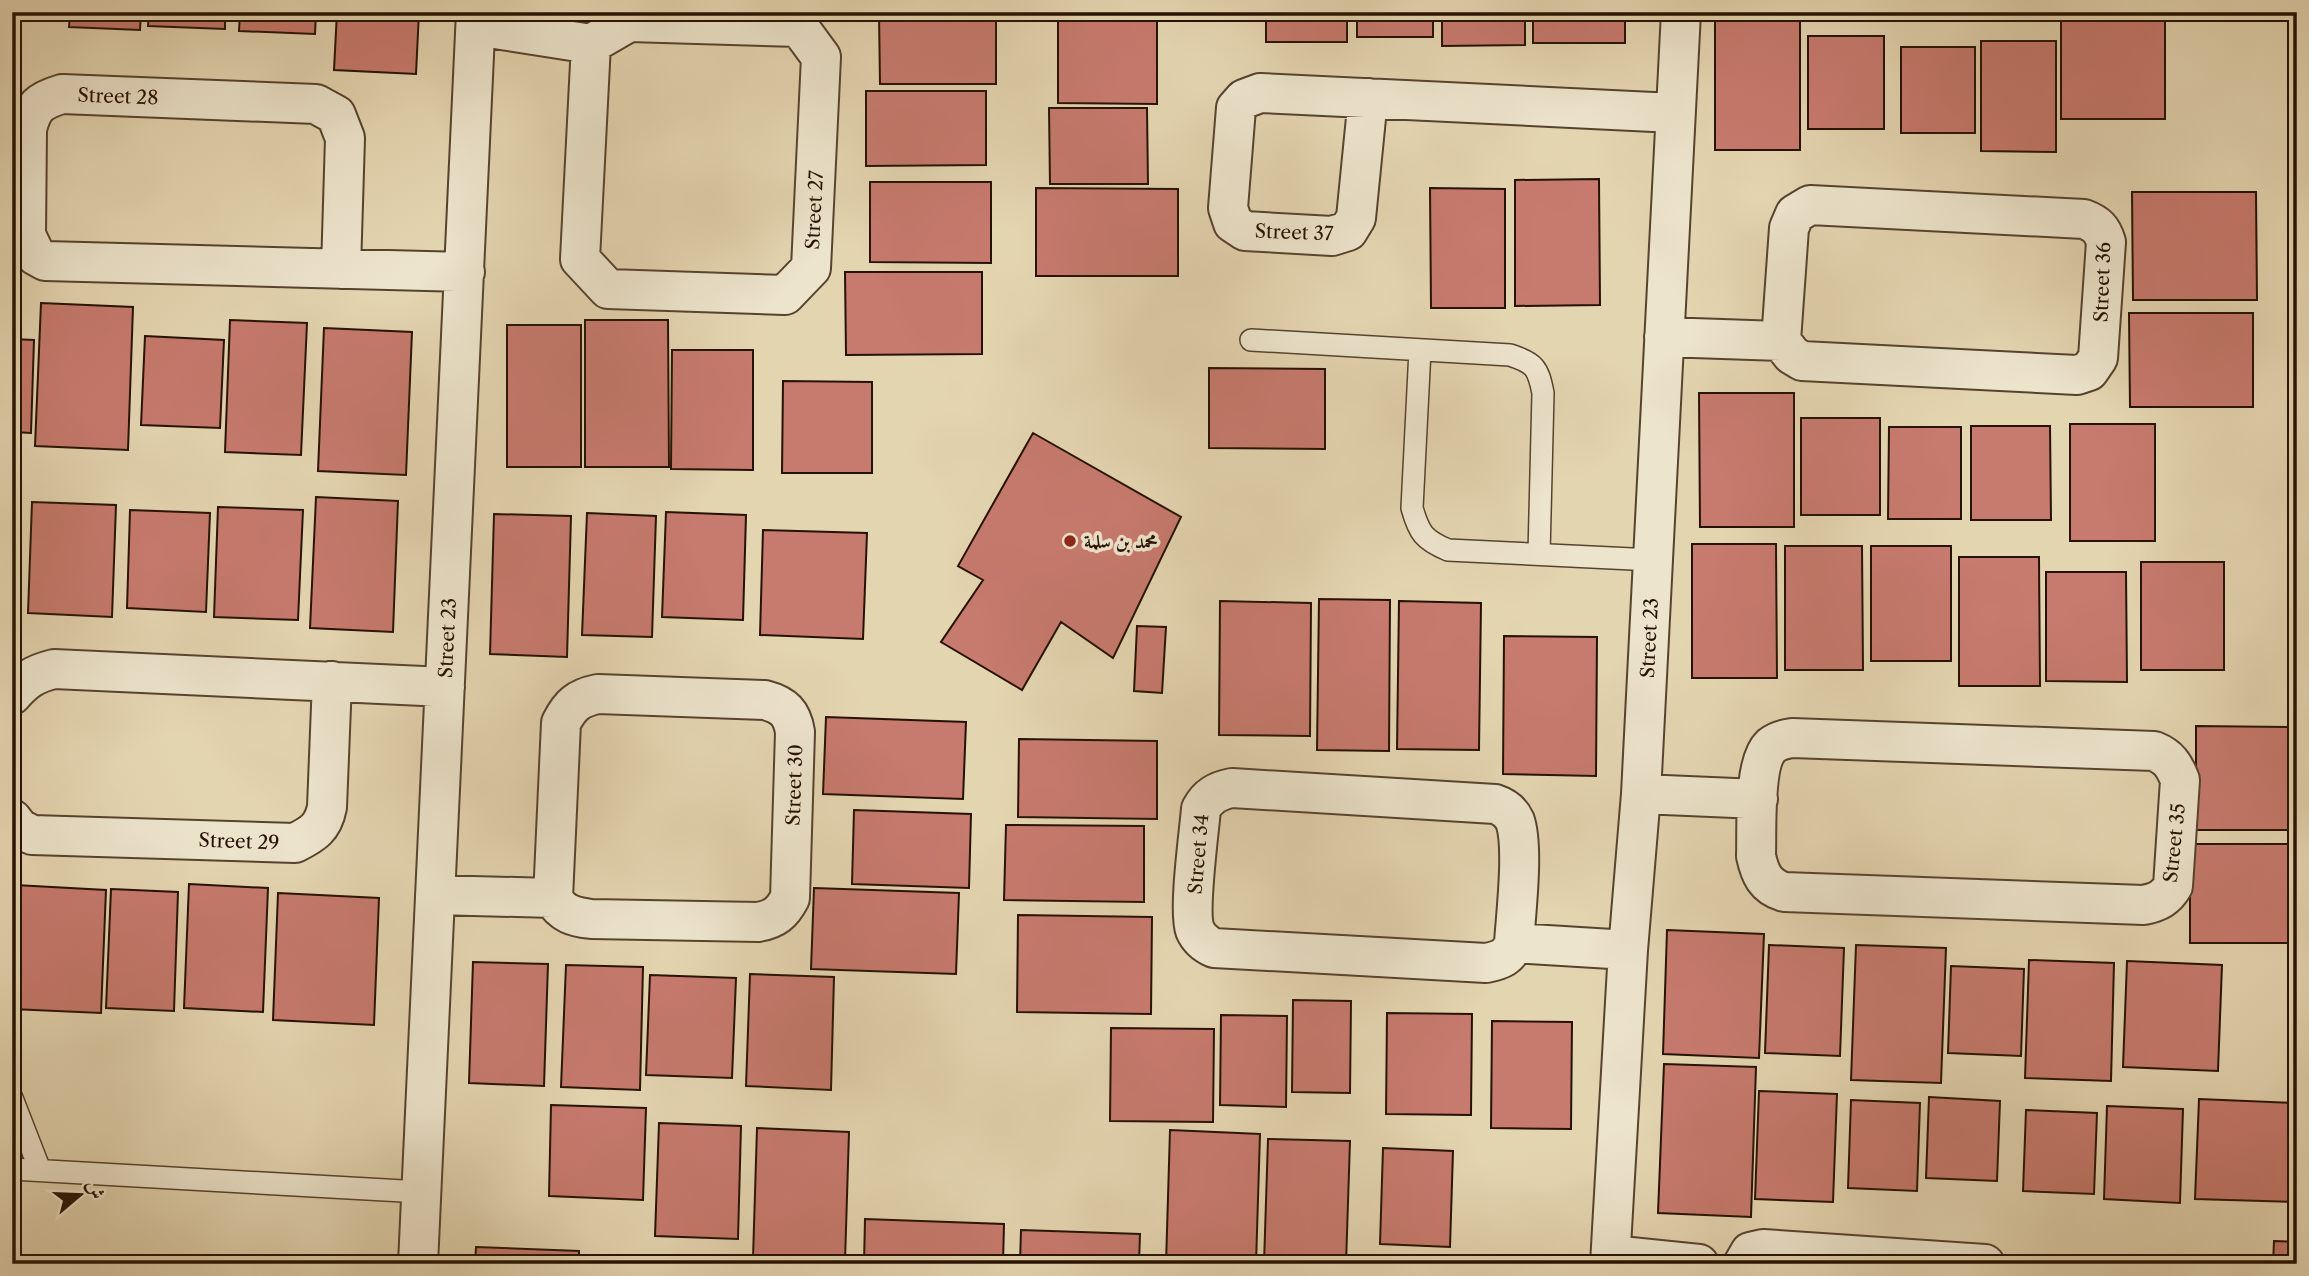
<svg xmlns="http://www.w3.org/2000/svg" width="2309" height="1276" font-family="'Libre Caslon Text',Amiri,serif">
<rect width="100%" height="100%" fill="#e4d5b1"/>
<filter id="stains"><feTurbulence type="fractalNoise" baseFrequency=".00286" numOctaves="4"/><feColorMatrix values="0 0 0 0 .2 0 0 0 0 .09 0 0 0 0 .02 0 0 0 .5 -.17"/></filter>
<radialGradient id="worn" r=".72"><stop offset=".6" stop-color="#630" stop-opacity="0"/><stop offset="1" stop-color="#630" stop-opacity=".3"/></radialGradient>
<path fill="#c77a6e" stroke="#261202" stroke-width="2" d="M 12,12 L 44,12 L 44,19 L 12,18 Z
M 70,12 L 141,12 L 140,30 L 69,27 Z
M 149,12 L 225,12 L 225,29 L 148,26 Z
M 240,12 L 316,12 L 315,34 L 239,31 Z
M 337,12 L 419,12 L 416,74 L 334,70 Z
M 879,12 L 996,12 L 996,84 L 880,84 Z
M 1266,12 L 1347,12 L 1347,42 L 1266,42 Z
M 1357,12 L 1433,12 L 1433,37 L 1357,37 Z
M 1442,12 L 1525,12 L 1525,45 L 1442,46 Z
M 1533,12 L 1625,12 L 1625,43 L 1533,43 Z
M 2061,12 L 2165,12 L 2165,119 L 2061,119 Z
M 1058,13 L 1157,13 L 1157,104 L 1058,103 Z
M 1715,20 L 1800,20 L 1800,150 L 1715,150 Z
M 1808,36 L 1884,36 L 1884,129 L 1808,129 Z
M 1981,41 L 2056,41 L 2056,152 L 1981,151 Z
M 1901,47 L 1975,47 L 1975,133 L 1901,133 Z
M 866,91 L 986,91 L 986,165 L 866,166 Z
M 1049,108 L 1147,108 L 1148,184 L 1050,184 Z
M 1599,179 L 1600,305 L 1515,306 L 1515,180 Z
M 870,182 L 991,182 L 991,263 L 870,262 Z
M 1036,188 L 1178,189 L 1178,276 L 1036,276 Z
M 1430,188 L 1505,189 L 1505,308 L 1431,308 Z
M 2132,192 L 2256,192 L 2257,300 L 2133,300 Z
M 845,272 L 982,272 L 982,354 L 846,355 Z
M 41,303 L 133,307 L 128,450 L 35,446 Z
M 2129,313 L 2253,313 L 2253,407 L 2130,407 Z
M 230,320 L 307,323 L 301,455 L 225,452 Z
M 585,320 L 668,320 L 669,467 L 585,467 Z
M 507,325 L 581,325 L 581,467 L 507,467 Z
M 324,328 L 412,332 L 406,475 L 318,471 Z
M 145,336 L 224,340 L 220,428 L 141,425 Z
M 12,339 L 34,340 L 31,433 L 12,432 Z
M 672,350 L 753,350 L 753,470 L 671,469 Z
M 1209,368 L 1325,369 L 1325,449 L 1209,448 Z
M 783,381 L 872,382 L 872,473 L 782,473 Z
M 1699,393 L 1794,393 L 1794,527 L 1700,527 Z
M 1801,418 L 1880,418 L 1880,515 L 1801,515 Z
M 2070,424 L 2155,424 L 2155,541 L 2070,541 Z
M 1971,426 L 2050,426 L 2051,520 L 1971,520 Z
M 1889,427 L 1961,427 L 1961,519 L 1888,519 Z
M 1033,433 L 1181,517 L 1113,658 L 1061,622 L 1022,690 L 941,642 L 983,580 L 958,566 Z
M 12,485 L 18,485 L 13,611 L 12,611 Z
M 316,497 L 398,501 L 393,632 L 310,628 Z
M 32,502 L 116,505 L 112,617 L 28,613 Z
M 218,507 L 303,510 L 298,620 L 214,617 Z
M 130,510 L 210,513 L 206,612 L 127,608 Z
M 666,512 L 746,515 L 743,620 L 662,617 Z
M 587,513 L 656,516 L 652,637 L 582,635 Z
M 494,514 L 571,516 L 567,657 L 490,654 Z
M 763,530 L 867,533 L 863,639 L 760,635 Z
M 1692,544 L 1776,544 L 1777,678 L 1692,678 Z
M 1785,546 L 1862,546 L 1863,670 L 1785,670 Z
M 1871,546 L 1951,546 L 1951,661 L 1871,661 Z
M 1959,557 L 2039,557 L 2040,686 L 1959,686 Z
M 2141,562 L 2224,562 L 2224,670 L 2141,670 Z
M 2046,572 L 2126,572 L 2127,682 L 2046,681 Z
M 1319,599 L 1390,600 L 1389,751 L 1317,750 Z
M 1220,601 L 1311,603 L 1310,736 L 1219,735 Z
M 1399,601 L 1481,603 L 1479,750 L 1397,749 Z
M 1137,626 L 1166,627 L 1162,693 L 1134,691 Z
M 1504,636 L 1597,637 L 1596,776 L 1503,774 Z
M 826,717 L 966,722 L 963,799 L 823,794 Z
M 2196,726 L 2297,727 L 2297,830 L 2196,830 Z
M 1019,739 L 1157,741 L 1157,819 L 1018,817 Z
M 854,810 L 971,814 L 969,888 L 852,884 Z
M 1006,825 L 1144,826 L 1144,902 L 1004,900 Z
M 2190,844 L 2297,844 L 2297,943 L 2190,943 Z
M 189,884 L 268,888 L 263,1012 L 184,1008 Z
M 15,885 L 106,890 L 101,1013 L 12,1009 Z
M 814,888 L 959,893 L 956,974 L 811,969 Z
M 111,889 L 178,892 L 174,1011 L 106,1008 Z
M 278,893 L 379,898 L 374,1025 L 273,1020 Z
M 1018,915 L 1152,917 L 1151,1014 L 1017,1012 Z
M 1667,930 L 1764,934 L 1759,1058 L 1663,1054 Z
M 1769,945 L 1844,948 L 1840,1056 L 1765,1053 Z
M 1856,945 L 1946,948 L 1941,1083 L 1851,1080 Z
M 2029,960 L 2114,963 L 2111,1081 L 2025,1078 Z
M 2127,961 L 2222,965 L 2218,1071 L 2123,1067 Z
M 473,962 L 548,964 L 544,1086 L 469,1083 Z
M 566,965 L 643,967 L 640,1090 L 561,1087 Z
M 1951,966 L 2024,969 L 2021,1056 L 1948,1053 Z
M 750,974 L 834,977 L 831,1090 L 746,1086 Z
M 650,975 L 736,978 L 732,1078 L 646,1075 Z
M 1293,1000 L 1351,1001 L 1350,1093 L 1292,1092 Z
M 1387,1013 L 1472,1014 L 1471,1115 L 1386,1114 Z
M 1221,1015 L 1287,1016 L 1286,1107 L 1220,1105 Z
M 1492,1021 L 1572,1022 L 1571,1129 L 1491,1128 Z
M 1111,1028 L 1214,1029 L 1213,1122 L 1110,1121 Z
M 1664,1064 L 1756,1067 L 1751,1217 L 1658,1213 Z
M 1759,1091 L 1837,1094 L 1833,1202 L 1755,1199 Z
M 1929,1097 L 2000,1101 L 1997,1181 L 1926,1178 Z
M 2199,1099 L 2297,1103 L 2294,1202 L 2195,1199 Z
M 1851,1100 L 1920,1103 L 1917,1191 L 1848,1188 Z
M 551,1105 L 646,1108 L 643,1200 L 549,1196 Z
M 2107,1106 L 2183,1109 L 2180,1203 L 2104,1199 Z
M 2026,1110 L 2097,1113 L 2094,1194 L 2023,1191 Z
M 659,1123 L 741,1126 L 738,1239 L 655,1236 Z
M 757,1128 L 849,1132 L 845,1261 L 753,1258 Z
M 1170,1130 L 1260,1134 L 1256,1264 L 1166,1264 Z
M 1268,1139 L 1350,1141 L 1346,1264 L 1264,1264 Z
M 1383,1148 L 1453,1151 L 1450,1247 L 1380,1244 Z
M 865,1219 L 1004,1224 L 1003,1264 L 864,1264 Z
M 1021,1230 L 1140,1234 L 1139,1264 L 1020,1264 Z
M 2274,1241 L 2297,1242 L 2297,1264 L 2273,1264 Z
M 476,1247 L 579,1251 L 579,1264 L 475,1264 Z"/>
<g fill="none" stroke-linecap="round" stroke-linejoin="round">
<g stroke="#56432e" stroke-width="24">
<path id="service" d="M 1251,340 L 1510,355 C 1535,363 1538,368 1543,393 L 1539,554
M 1420,350 L 1412,508 C 1419,533 1424,540 1448,550 L 1653,560
M 12,1098 L 40,1170
M 12,1169 L 421,1192"/>
</g>
<g stroke="#56432e" stroke-width="42">
<path id="minor" d="M 476,26 L 591,44 L 629,22 L 799,27 L 821,57 L 811,268 L 785,295 L 608,289 L 580,259 L 591,44
M 1368,98 L 1356,218 L 1348,231 L 1332,236 L 1245,231 L 1233,223 L 1228,208 L 1236,108 L 1244,99 L 1260,93 L 1674,113
M 1810,205 L 2084,219 C 2097,224 2102,229 2106,242 L 2098,358 L 2089,371 L 2077,375 L 1802,361 L 1792,355 L 1781,341 L 1789,228 L 1795,214 Z
M 341,269 L 345,138 L 336,115 L 316,104 L 62,94 C 39,101 33,106 27,129 L 26,235 L 36,256 L 45,261 L 465,272
M 1664,337 L 1781,341
M 12,695 C 25,680 34,674 54,669 L 445,687
M 1792,738 L 2154,751 C 2169,757 2174,765 2180,780 L 2173,886 C 2166,898 2158,902 2144,905 L 1784,892 C 1765,886 1760,874 1756,856 C 1757,830 1753,763 1771,746 C 1777,741 1785,739 1792,738 Z
M 1232,788 L 1495,804 C 1504,807 1511,812 1515,821 C 1524,847 1516,913 1514,943 C 1509,957 1501,960 1486,963 L 1214,948 C 1205,944 1199,939 1195,930 C 1188,911 1199,833 1201,809 C 1208,796 1217,791 1232,788 Z
M 1641,794 L 1758,799
M 12,819 L 19,828 L 32,835 L 295,843 C 313,834 323,828 327,807 L 332,681
M 435,895 L 553,898 C 562,914 574,917 591,919 L 758,922 C 775,919 782,913 790,898 L 795,732 C 792,713 784,705 765,700 L 598,694 C 578,698 570,705 561,723 L 553,898
M 1514,943 L 1628,950
M 1611,1255 L 1699,1264
M 418,1264 L 476,12
M 1610,1264 L 1628,950 L 1641,794 L 1681,12
M 1743,1264 L 1750,1252 L 1763,1249 L 1985,1264"/>
</g>
<use href="#service" stroke="#ede4cc" stroke-width="21"/>
<use href="#minor" stroke="#ede4cc" stroke-width="38"/>
</g>
<circle fill="#8f2418" stroke="#ede4cc" stroke-width="2.5" cx="1070" cy="541" r="7"/>
<g text-anchor="middle" stroke-width="7" stroke-linejoin="round" paint-order="stroke">
<g font-size="19" fill="#261202" stroke="#ede4cc">
<text transform="translate(118 96) rotate(2)" y="7">Street 28</text>
<text transform="translate(814 210) rotate(-87)" y="7">Street 27</text>
<text transform="translate(1294 232) rotate(2)" y="7">Street 37</text>
<text transform="translate(2102 282) rotate(-88)" y="7">Street 36</text>
<text transform="translate(447 638) rotate(-87)" y="7">Street 23</text>
<text transform="translate(1649 638) rotate(-87)" y="7">Street 23</text>
<text transform="translate(794 785) rotate(-88)" y="7">Street 30</text>
<text transform="translate(239 841) rotate(2)" y="7">Street 29</text>
<text transform="translate(2174 843) rotate(-84)" y="7">Street 35</text>
<text transform="translate(1198 854) rotate(-85)" y="7">Street 34</text>
</g>
<g font-size="19" font-weight="bold" fill="#261202" stroke="#ede4cc" text-anchor="start">
<text x="1084" y="548">محمد بن سلمة</text>
</g>
</g>
<rect width="2309" height="1276" fill="none" stroke="#e4d5b1" stroke-width="42"/>
<rect x="14" y="14" width="2281" height="1248" fill="none" stroke="#261202" stroke-width="3.5"/>
<rect x="21" y="21" width="2267" height="1234" fill="none" stroke="#261202" stroke-width="2"/>
<g transform="translate(80 1195) rotate(71)" stroke="#ede4cc" stroke-width="5" paint-order="stroke">
<path d="M0-5L12 26L0 18L-12 26Z" fill="#261202"/>
<text y="-10" font-size="19" font-weight="bold" text-anchor="middle" fill="#261202">ش</text>
</g>
<rect width="100%" height="100%" filter="url(#stains)"/>
<rect width="100%" height="100%" fill="url(#worn)"/>
</svg>
